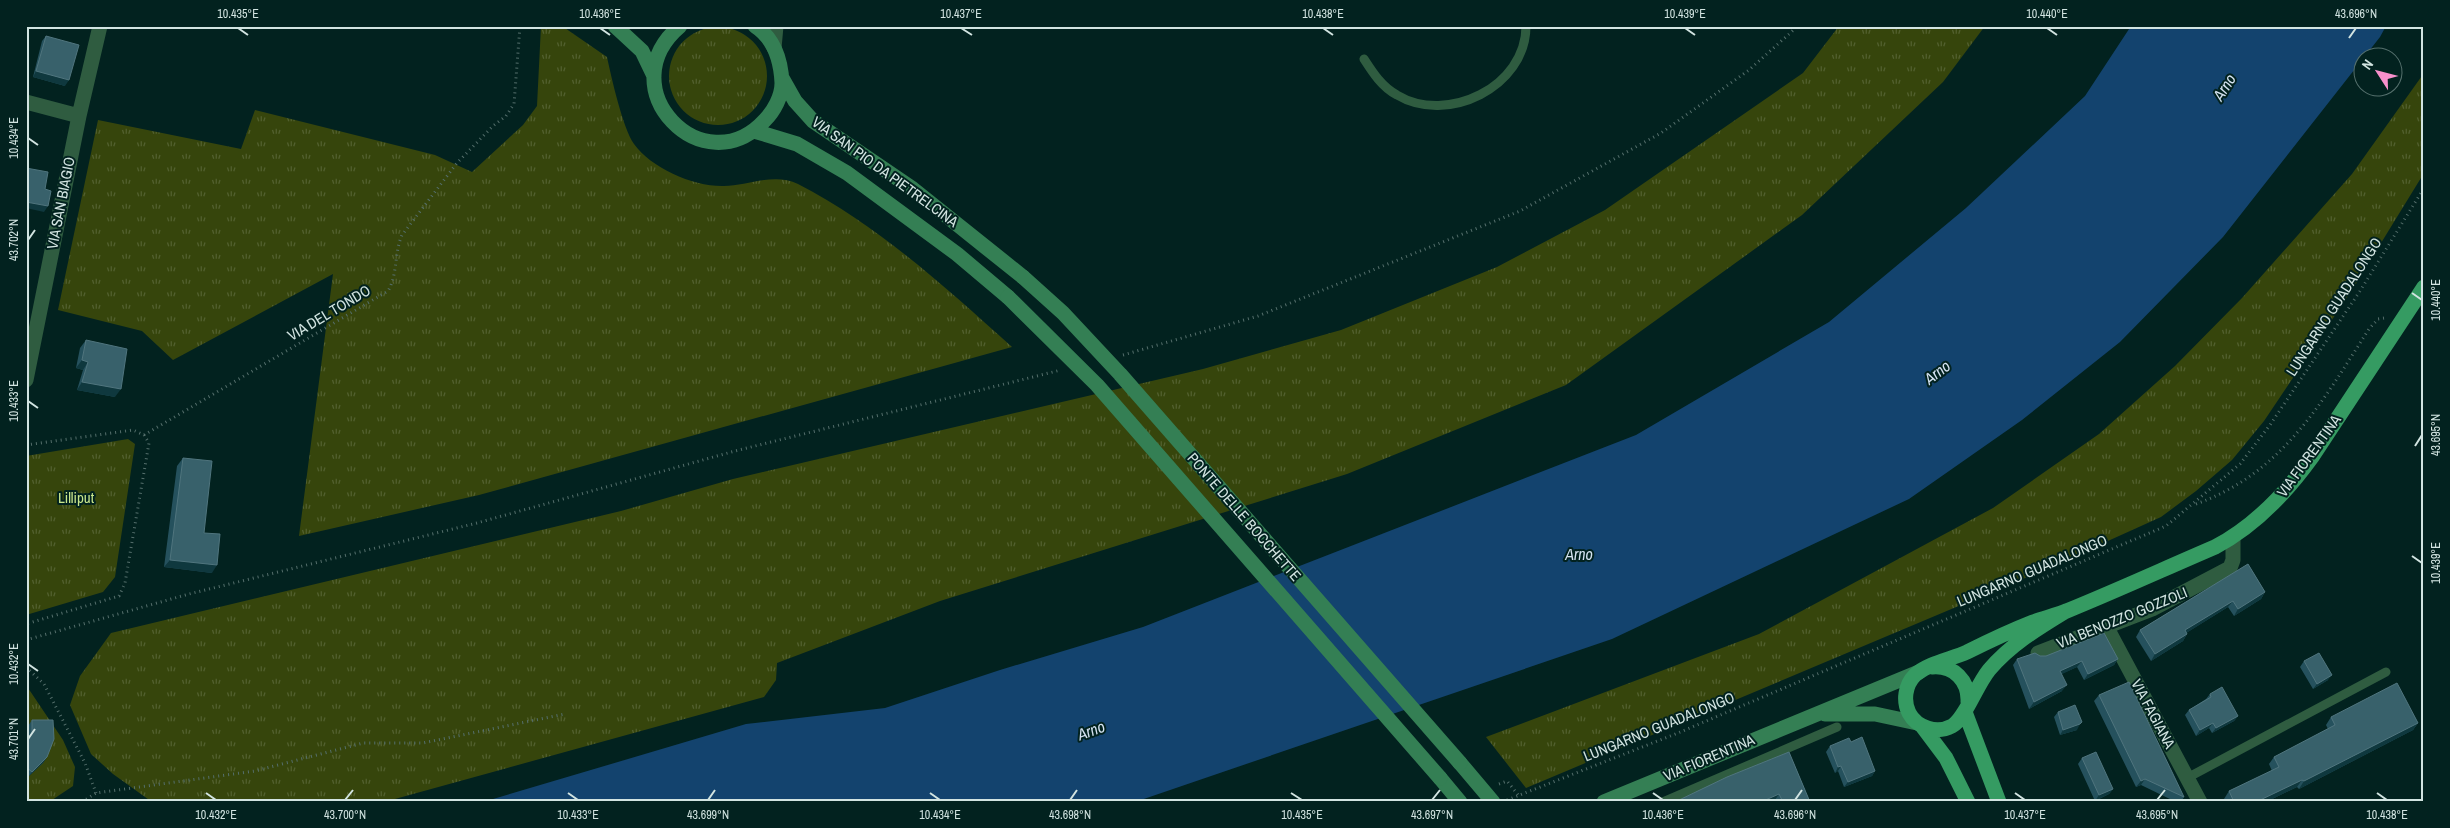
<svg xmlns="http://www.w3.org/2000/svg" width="2450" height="828" font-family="'Archivo Narrow',sans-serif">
<defs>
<pattern id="grass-tufts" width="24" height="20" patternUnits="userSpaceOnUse" patternTransform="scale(1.25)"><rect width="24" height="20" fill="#36450c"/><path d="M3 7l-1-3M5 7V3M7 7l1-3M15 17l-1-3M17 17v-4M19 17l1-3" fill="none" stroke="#52602f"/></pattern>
</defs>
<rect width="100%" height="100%" fill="#02221f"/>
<path fill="url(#grass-tufts)" d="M 541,26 L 562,26 L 607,57 C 611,76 623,129 634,144 C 651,168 694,187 724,186 C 748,186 774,172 798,184 C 879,226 945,287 1012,347 L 479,495 L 299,536 L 333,274 L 173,360 L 142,331 L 58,310 L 98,120 L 241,149 L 255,110 L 435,155 L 472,172 L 523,125 L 537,106 Z
M 1839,26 L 1985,26 L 1943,82 L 1802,215 L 1566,385 L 1347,474 L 940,601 L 777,663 L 776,680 L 764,697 L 384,802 L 152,802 L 113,774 L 91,754 L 70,705 L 80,676 L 111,633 L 621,511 L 733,479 L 1203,369 L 1341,330 L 1497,267 L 1605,210 L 1803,73 Z
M669 76a49 49 0 1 1 98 0a49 49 0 1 1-98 0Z
M 2424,73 L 2424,173 L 2354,287 L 2264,421 L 2232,460 L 2196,491 L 2161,517 L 2037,573 L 1526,788 L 1486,737 L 1759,634 L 1993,508 L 2099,434 L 2175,366 L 2242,298 L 2352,174 Z
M 128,439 L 135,444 L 115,577 L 103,592 L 26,615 L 26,456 Z
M 26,685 L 63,740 L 75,767 L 73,786 L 49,802 L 26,802 Z"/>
<path fill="#13436e" d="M 2131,26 L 2386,26 L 2380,37 L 2223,237 L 2120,342 L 2022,420 L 1909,499 L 1612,639 L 1135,802 L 483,802 L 746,724 L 885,708 L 1000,670 L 1143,627 L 1636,435 L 1829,322 L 1966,208 L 2085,96 Z"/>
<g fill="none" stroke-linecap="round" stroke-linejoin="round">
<path stroke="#556f6c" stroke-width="3" stroke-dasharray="1 4" stroke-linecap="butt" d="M 1123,355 L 1258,316 L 1520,211 L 1661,133 L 1749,70 L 1798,26
M 144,435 L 388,291 C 398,274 394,253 402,235 L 457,163 L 493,126 L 506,116 L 514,104 L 520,26
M 26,445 L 133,430 L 144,435 L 149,443 L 125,583 L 119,596 L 26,624
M 2196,504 C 2283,473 2322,402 2369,329 L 2378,319 L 2384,318
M 26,640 L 189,594 L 477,523 L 735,451 L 1061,370
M 26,667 L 44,684 L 85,763 L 96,793
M 1499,784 L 1507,781 L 1519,796
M 1507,800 L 1678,733 L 2166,526 L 2240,464 L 2270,425 L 2360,291 L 2424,188
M 82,802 L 96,793 L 255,771 L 363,743 L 423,743 L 565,714"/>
<path stroke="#2f5c40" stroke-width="9" d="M 1364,59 C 1373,73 1382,87 1397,95 C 1447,125 1526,87 1526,26
M 2187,778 L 2386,672
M 1663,802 L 1837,727"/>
<path stroke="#2f5c40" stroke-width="15" d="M 774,48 L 776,26
M 26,102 L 79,116
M 26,380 L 79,116 L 100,26
M 2106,626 L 2200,802
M 2038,653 L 2152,609 L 2230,568 L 2233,560 L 2233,537"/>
<path stroke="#347f54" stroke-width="15" d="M 615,26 L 642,51 L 654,76
M 680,26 C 607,88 704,187 765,120 C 774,111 782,96 782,83 C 781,61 775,39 755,26
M 782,78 L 795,101 L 813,121 L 913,189 L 1023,277
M 754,131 L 797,144 L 847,173 L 957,254 L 1008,297
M 1825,714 L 1875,714 L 1917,723
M 1460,763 L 1493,802
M 1440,778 L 1460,802
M 1604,802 L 1919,672"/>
<path stroke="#359b62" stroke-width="15" d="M 2066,611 C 2038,628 2010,645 1989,670 C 1976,686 1965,719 1952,726 C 1937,734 1917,728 1909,713 C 1903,701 1905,685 1915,675 C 1928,663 1952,659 1967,652 C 1989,641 2010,631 2033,622 C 2044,618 2057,615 2069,610 C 2118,590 2166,568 2215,547 C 2255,526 2286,493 2312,457 L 2424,287
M 1932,667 C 1954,665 1969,681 1968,702
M 1965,712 L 1999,802
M 1922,726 L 1946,758 L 1968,802"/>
<path stroke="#347f54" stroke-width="15" d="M 1023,277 L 1063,313 L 1120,374 L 1460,763
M 1008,297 L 1097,385 L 1440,778"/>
</g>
<path fill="#25515d" d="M 46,36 L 65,86 L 33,77 L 42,41 Z
M 86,340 L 115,397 L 77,390 L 83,370 L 76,368 L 80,348 Z
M 183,458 L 204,533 L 212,573 L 164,567 L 177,466 Z
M 2248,564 L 2265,592 L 2261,599 L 2234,616 L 2228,607 L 2186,633 L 2187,634 L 2183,641 L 2151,661 L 2136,637 L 2140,630 Z
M 2040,656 L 2118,659 L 2114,665 L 2084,680 L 2077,667 L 2061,674 L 2062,691 L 2029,709 L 2013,665 L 2017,659 Z
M 2304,661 L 2328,680 L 2313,689 L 2300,667 Z
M 2210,694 L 2238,716 L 2234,721 L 2212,733 L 2209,728 L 2196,736 L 2185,715 L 2189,710 L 2206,699 Z
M 2099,695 L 2184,797 L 2181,802 L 2176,802 L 2141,785 L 2136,787 L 2094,701 Z
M 2058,712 L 2077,730 L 2060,735 L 2054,717 Z
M 2331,717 L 2418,723 L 2413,730 L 2299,789 L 2297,787 L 2266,802 L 2225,802 L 2224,799 L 2229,791 L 2272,771 L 2269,764 L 2274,757 L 2328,729 L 2326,725 Z
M 32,720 L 47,757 L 43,763 L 28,777 L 26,775 L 26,743 L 28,740 L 28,726 Z
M 1851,742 L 1875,771 L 1872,776 L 1844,787 L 1838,771 L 1835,773 L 1826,752 L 1830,746 Z
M 1789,752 L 1810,802 L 1776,802 L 1775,800 L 1771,802 L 1675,802 Z
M 2082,758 L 2113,789 L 2109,794 L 2095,801 L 2078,764 Z"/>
<path fill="#0f383e" d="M 36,71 L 69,80 L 65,86 L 33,77 Z
M 26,202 L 48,206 L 44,212 L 26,208 Z
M 82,360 L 88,362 L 83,370 L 76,368 Z
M 82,382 L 121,389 L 115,397 L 77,390 Z
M 170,560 L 217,565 L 212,573 L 164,567 Z
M 2265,592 L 2261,599 L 2234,616 L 2238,609 Z
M 2233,601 L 2228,607 L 2180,637 L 2185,630 Z
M 2187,634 L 2183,641 L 2151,661 L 2155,654 Z
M 2118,659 L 2114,665 L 2084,680 L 2088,674 Z
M 2082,661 L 2077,667 L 2056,677 L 2060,671 Z
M 2332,675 L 2328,680 L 2313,689 L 2317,684 Z
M 2067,685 L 2062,691 L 2029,709 L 2034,702 Z
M 2238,716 L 2234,721 L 2212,733 L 2216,728 Z
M 2213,723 L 2209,728 L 2196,736 L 2200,730 Z
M 2418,723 L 2413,730 L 2299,789 L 2304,781 Z
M 2080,724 L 2077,730 L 2060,735 L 2063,730 Z
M 47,757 L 43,763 L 28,777 L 32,772 Z
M 1841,766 L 1838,771 L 1835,773 L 1838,767 Z
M 1875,771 L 1872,776 L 1844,787 L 1848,782 Z
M 2145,779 L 2141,785 L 2136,787 L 2141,781 Z
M 2302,780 L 2297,787 L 2266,802 L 2256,802 Z
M 2113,789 L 2109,794 L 2095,801 L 2099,795 Z
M 1779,794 L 1775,800 L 1771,802 L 1761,802 Z"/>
<path fill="#38616b" stroke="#50757e" d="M 46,36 L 79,45 L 69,80 L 36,71 Z
M 26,168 L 48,172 L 45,189 L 51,191 L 48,206 L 26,202 Z
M 86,340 L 127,349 L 121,389 L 82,382 L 88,362 L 82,360 Z
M 183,458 L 212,461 L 204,533 L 220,534 L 217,565 L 170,560 Z
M 2248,564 L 2265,592 L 2238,609 L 2233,601 L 2185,630 L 2187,634 L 2155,654 L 2140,630 Z
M 2104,633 L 2118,659 L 2088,674 L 2082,661 L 2060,671 L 2067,685 L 2034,702 L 2017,659 L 2035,653 L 2040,656 L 2046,656 Z
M 2319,653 L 2332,675 L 2317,684 L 2304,661 Z
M 2129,682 L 2184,797 L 2145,779 L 2141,781 L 2099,695 Z
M 2397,683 L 2418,723 L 2304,781 L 2302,780 L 2256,802 L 2234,802 L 2229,791 L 2279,767 L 2274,757 L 2335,725 L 2331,717 Z
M 2222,687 L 2238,716 L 2216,728 L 2213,723 L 2200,730 L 2189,710 L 2211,697 L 2210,694 Z
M 2075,705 L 2082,722 L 2080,724 L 2063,730 L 2058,712 Z
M 32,720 L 53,720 L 54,739 L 47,757 L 32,772 L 26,767 L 26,745 L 32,734 Z
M 1862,737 L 1875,771 L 1848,782 L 1841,766 L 1838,767 L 1830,746 L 1849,738 L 1851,742 Z
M 1789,752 L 1810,802 L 1783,802 L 1779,794 L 1761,802 L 1675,802 L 1727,777 Z
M 2096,752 L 2113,789 L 2099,795 L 2082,758 Z"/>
<path fill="none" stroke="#d2e4e1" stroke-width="2" d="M 238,28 L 248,35M 600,28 L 610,35M 961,28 L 972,35M 1323,28 L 1333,35M 1685,28 L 1695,35M 2047,28 L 2057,35M 2349,38 L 2356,28M 28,138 L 38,145M 28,240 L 35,230M 2412,293 L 2422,300M 28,401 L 38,408M 2415,446 L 2422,435M 2412,556 L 2422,563M 28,664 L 38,671M 28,739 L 35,729M 206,793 L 216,800M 568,793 L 578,800M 930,793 L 940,800M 1291,793 L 1302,800M 1653,793 L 1663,800M 2015,793 L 2025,800M 2377,793 L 2387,800M 345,800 L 353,790M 708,800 L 715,790M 1070,800 L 1077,790M 1432,800 L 1440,790M 1795,800 L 1802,790M 2157,800 L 2165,790"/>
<g text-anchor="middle" stroke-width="4" stroke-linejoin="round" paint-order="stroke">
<g font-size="15" fill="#d2e4e1" stroke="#02221f">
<text transform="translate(885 172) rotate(36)" y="5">VIA SAN PIO DA PIETRELCINA</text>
<text transform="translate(61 203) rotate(-79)" y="5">VIA SAN BIAGIO</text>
<text transform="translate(2334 307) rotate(-57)" y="5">LUNGARNO GUADALONGO</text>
<text transform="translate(329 313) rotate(-31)" y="5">VIA DEL TONDO</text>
<text transform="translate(2309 456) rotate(-54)" y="5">VIA FIORENTINA</text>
<text transform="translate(1244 517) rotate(49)" y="5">PONTE DELLE BOCCHETTE</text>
<text transform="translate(2032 571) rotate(-23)" y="5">LUNGARNO GUADALONGO</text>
<text transform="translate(2122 618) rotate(-22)" y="5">VIA BENOZZO GOZZOLI</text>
<text transform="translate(2153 714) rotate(62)" y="5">VIA FAGIANA</text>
<text transform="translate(1659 727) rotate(-22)" y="5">LUNGARNO GUADALONGO</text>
<text transform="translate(1709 758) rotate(-23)" y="5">VIA FIORENTINA</text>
</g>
<g font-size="15" fill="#c9e68c" stroke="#02221f">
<text x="76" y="503">Lilliput</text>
</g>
<g font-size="16" font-style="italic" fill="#d5e3f1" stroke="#02221f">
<text transform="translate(2224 87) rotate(-57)" y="6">Arno</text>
<text transform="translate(1937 372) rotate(-37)" y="6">Arno</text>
<text x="1579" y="560">Arno</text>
<text transform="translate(1091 730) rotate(-20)" y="6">Arno</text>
</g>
</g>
<rect width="2450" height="828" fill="none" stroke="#02221f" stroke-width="55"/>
<g transform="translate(2378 72) rotate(306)"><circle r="24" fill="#02221f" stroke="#55706d"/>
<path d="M0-4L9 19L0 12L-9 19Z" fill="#f890cc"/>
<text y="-8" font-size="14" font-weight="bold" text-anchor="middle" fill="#d2e4e1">N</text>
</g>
<rect x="28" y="28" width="2394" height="772" fill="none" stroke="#d2e4e1" stroke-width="2"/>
<g font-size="12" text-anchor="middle" fill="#d2e4e1">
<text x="238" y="18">10.435°E</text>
<text x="600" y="18">10.436°E</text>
<text x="961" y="18">10.437°E</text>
<text x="1323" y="18">10.438°E</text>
<text x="1685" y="18">10.439°E</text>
<text x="2047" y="18">10.440°E</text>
<text x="2356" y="18">43.696°N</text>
<text transform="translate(14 138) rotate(-90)" y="4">10.434°E</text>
<text transform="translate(14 240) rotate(-90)" y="4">43.702°N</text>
<text transform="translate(2436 300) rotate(-90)" y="4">10.440°E</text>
<text transform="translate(14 401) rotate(-90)" y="4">10.433°E</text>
<text transform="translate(2436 435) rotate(-90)" y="4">43.695°N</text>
<text transform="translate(2436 563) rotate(-90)" y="4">10.439°E</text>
<text transform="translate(14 664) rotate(-90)" y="4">10.432°E</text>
<text transform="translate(14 739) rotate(-90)" y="4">43.701°N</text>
<text x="216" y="819">10.432°E</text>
<text x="345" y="819">43.700°N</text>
<text x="578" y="819">10.433°E</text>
<text x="708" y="819">43.699°N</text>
<text x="940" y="819">10.434°E</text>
<text x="1070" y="819">43.698°N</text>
<text x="1302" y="819">10.435°E</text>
<text x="1432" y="819">43.697°N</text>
<text x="1663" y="819">10.436°E</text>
<text x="1795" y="819">43.696°N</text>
<text x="2025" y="819">10.437°E</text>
<text x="2157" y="819">43.695°N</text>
<text x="2387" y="819">10.438°E</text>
</g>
</svg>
